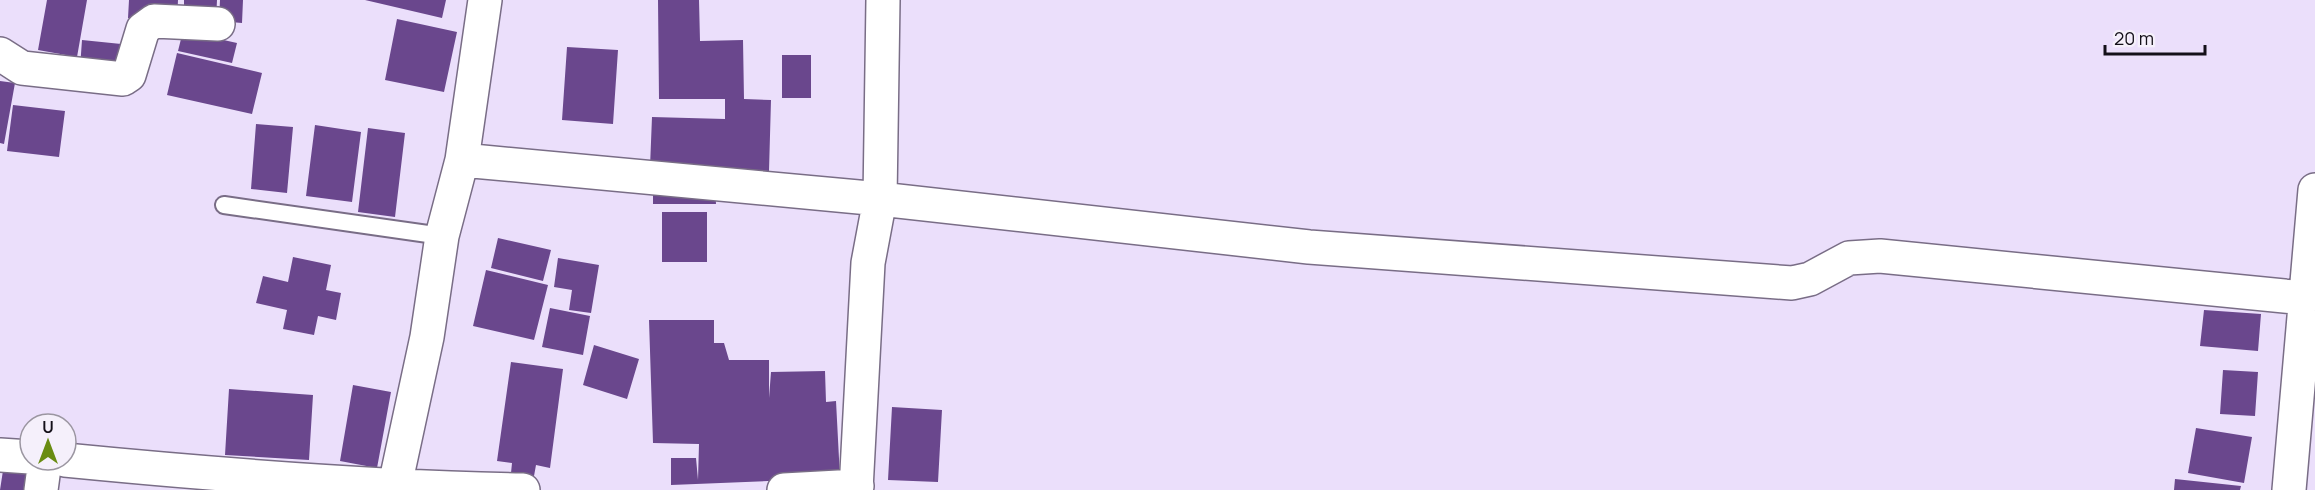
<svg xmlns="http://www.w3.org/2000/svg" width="2315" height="490" font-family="Manrope,sans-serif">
<rect width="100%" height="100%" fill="#ebdffb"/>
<path fill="#6a478d" d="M 47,0 L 87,0 L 77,57 L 38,50 Z
M 129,0 L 178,0 L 177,20 L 128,18 Z
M 184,0 L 217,0 L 216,20 L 184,19 Z
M 220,0 L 243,0 L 242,23 L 219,21 Z
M 365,0 L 446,0 L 442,18 Z
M 658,0 L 699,0 L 700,41 L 743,40 L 744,99 L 771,100 L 769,171 L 650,167 L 652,117 L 725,119 L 725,99 L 659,99 Z
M 397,19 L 457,32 L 444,92 L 385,80 Z
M 183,31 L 237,43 L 232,63 L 178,51 Z
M 82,40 L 131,45 L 128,73 L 80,68 Z
M 567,47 L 618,50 L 613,124 L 562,120 Z
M 177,53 L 262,73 L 252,114 L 167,95 Z
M 782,55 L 811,55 L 811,98 L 782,98 Z
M 0,81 L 15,83 L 4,144 L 0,143 Z
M 13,105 L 65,111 L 59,157 L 7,151 Z
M 256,124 L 293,127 L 287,193 L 251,189 Z
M 315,125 L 361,132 L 352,202 L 306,196 Z
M 368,128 L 405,133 L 395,217 L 358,212 Z
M 653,186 L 715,186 L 716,204 L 653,204 Z
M 662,212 L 707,212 L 707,262 L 662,262 Z
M 498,238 L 551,250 L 543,281 L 491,268 Z
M 293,257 L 331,265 L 326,290 L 341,293 L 336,320 L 318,316 L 314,335 L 283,329 L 287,310 L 256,303 L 263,276 L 288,282 Z
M 558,258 L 599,265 L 591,313 L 569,310 L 572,290 L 554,287 Z
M 486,270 L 548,285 L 534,340 L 473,326 Z
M 550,308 L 590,316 L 583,355 L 542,347 Z
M 2204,310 L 2261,314 L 2258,351 L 2200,346 Z
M 649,320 L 714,320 L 714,343 L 724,343 L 729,360 L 769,360 L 769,398 L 771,372 L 825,371 L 826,402 L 836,401 L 840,478 L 671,485 L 671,458 L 696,458 L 698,480 L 699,444 L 653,443 Z
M 594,345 L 639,359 L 627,399 L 583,385 Z
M 511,362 L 563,369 L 550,468 L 536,465 L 534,476 L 511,473 L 512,463 L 497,461 Z
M 2223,370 L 2258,372 L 2255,416 L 2220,414 Z
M 353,385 L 391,392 L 377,468 L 340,461 Z
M 229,389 L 313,395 L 309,460 L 225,455 Z
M 892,407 L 942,410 L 938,482 L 888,480 Z
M 2196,428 L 2252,437 L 2244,483 L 2188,473 Z
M 4,464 L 40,469 L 37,490 L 0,490 Z
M 2175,479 L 2241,486 L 2240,490 L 2174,490 Z"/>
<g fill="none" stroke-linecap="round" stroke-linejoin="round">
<g stroke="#796d86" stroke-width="20">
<path id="service" d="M 224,205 L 442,236"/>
</g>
<g stroke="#796d86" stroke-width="36">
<path id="minor" d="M 0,54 L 22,68 L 123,79 L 129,75 L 143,29 L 154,21 L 218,24
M 462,160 L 880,199 L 1309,247 L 1792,283 L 1810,279 L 1849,258 L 1880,256 L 2304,298
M 0,455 L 30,457
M 65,460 C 218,475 370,487 523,490
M 41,490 L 45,460
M 394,490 L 427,337 L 442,236 L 462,160 L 485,0
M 784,490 L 857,486
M 856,490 L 868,263 L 880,199 L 883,0
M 2289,490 L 2315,190"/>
</g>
<use href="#service" stroke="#fff" stroke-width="16"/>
<use href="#minor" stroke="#fff" stroke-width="33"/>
</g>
<g transform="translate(48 442)"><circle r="28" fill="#f5f0fb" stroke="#9b96a1" stroke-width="1.5"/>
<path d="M0-4.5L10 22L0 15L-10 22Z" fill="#698c12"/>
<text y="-9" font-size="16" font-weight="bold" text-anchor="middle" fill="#141019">U</text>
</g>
<path d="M2105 45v9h100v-9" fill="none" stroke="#141019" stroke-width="3"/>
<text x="2114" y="45" font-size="18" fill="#141019" stroke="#f5f0fb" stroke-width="4.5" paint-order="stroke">20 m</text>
</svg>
